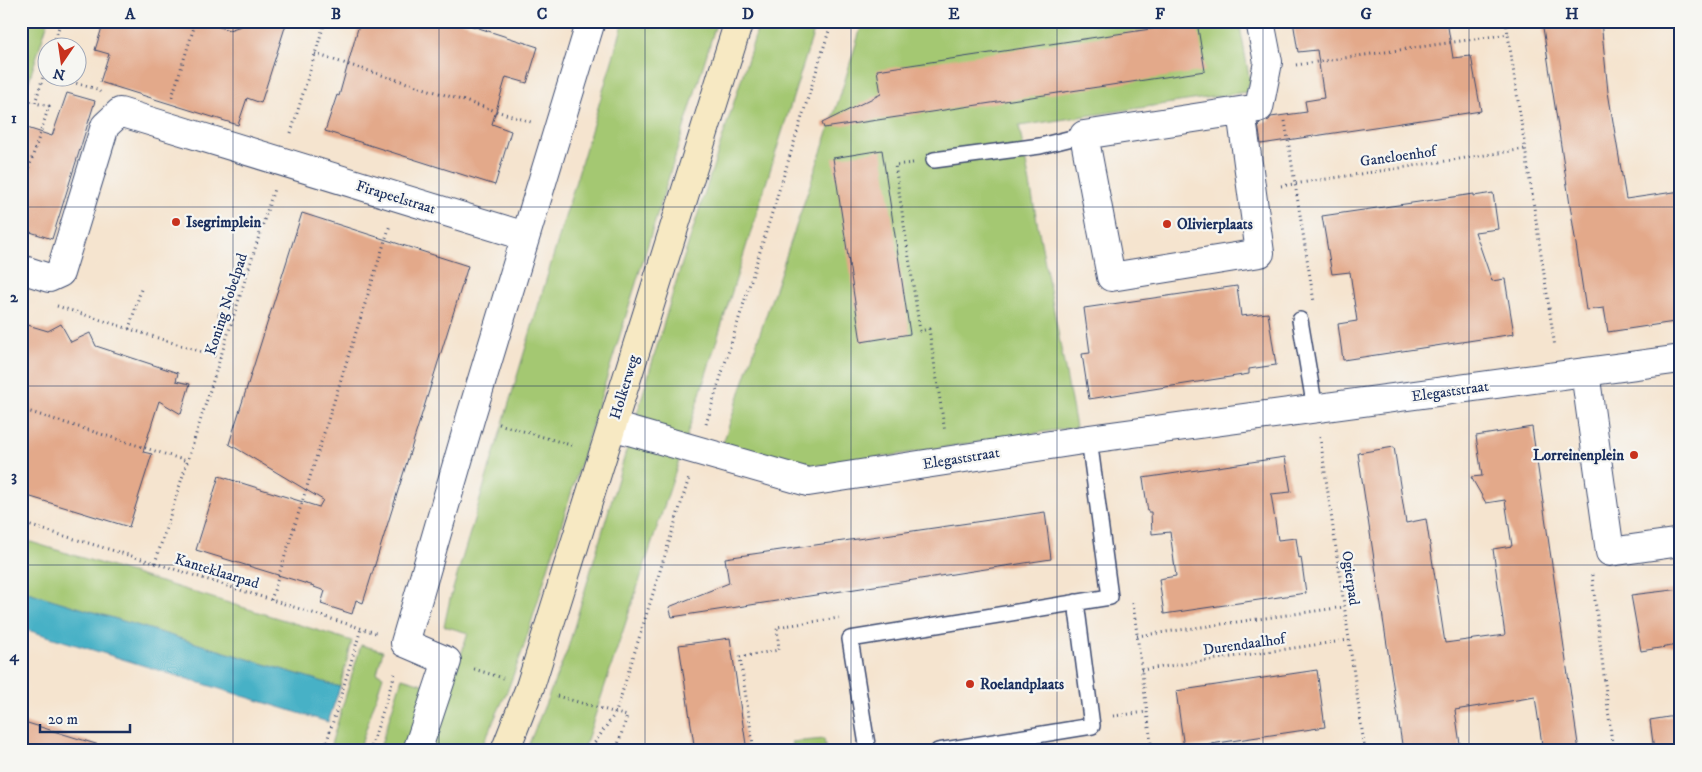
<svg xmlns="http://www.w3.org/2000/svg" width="1702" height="772" font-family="'IM FELL DW Pica',serif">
<rect width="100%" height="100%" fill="#f6f6f2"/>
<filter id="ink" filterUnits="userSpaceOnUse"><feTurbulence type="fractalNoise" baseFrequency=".02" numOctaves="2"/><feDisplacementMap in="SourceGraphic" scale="10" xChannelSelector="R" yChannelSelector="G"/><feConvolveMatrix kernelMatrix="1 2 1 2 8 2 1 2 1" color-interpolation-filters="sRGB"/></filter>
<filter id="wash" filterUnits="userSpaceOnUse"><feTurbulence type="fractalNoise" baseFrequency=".0096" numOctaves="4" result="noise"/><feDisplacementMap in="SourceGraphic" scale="20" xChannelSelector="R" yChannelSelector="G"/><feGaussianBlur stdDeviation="1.12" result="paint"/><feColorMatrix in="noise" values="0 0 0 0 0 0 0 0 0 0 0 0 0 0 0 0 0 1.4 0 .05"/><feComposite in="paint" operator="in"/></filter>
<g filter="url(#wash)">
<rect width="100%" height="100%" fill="#f5e4cf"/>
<path fill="#a4c872" stroke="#607c68" d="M 21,21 L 48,21 L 26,90 L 21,89 Z
M 624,21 L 717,21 L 523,649 L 508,689 L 480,751 L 431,751 L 468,633 L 444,626 L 450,599 Z
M 760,21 L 817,21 L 677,467 L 587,740 L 581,751 L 526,751 L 567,651 L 676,282 Z
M 863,21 L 1239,21 L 1250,82 L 1246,92 L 1019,126 L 1076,427 L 831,465 L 805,465 L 723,443 L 841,93 Z
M 21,539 L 352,641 L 340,687 L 21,590 Z
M 361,645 L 383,651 L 377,673 L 383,676 L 359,751 L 329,751 Z
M 402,678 L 429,686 L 409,751 L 379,751 Z
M 824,739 L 826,751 L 793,751 L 792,742 Z"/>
<path fill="#47b1c6" stroke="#317092" d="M 21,590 L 340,687 L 328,722 L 21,628 Z"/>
<g id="blocks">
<path fill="#e3a98a" d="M 104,21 L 201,21 L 229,30 L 247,24 L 248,21 L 287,21 L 261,103 L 247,98 L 238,125 L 100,82 L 109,54 L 95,50 Z
M 360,21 L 457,21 L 538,47 L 527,83 L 506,77 L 492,124 L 511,131 L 495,185 L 325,131 L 337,95 L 339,96 Z
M 1293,21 L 1447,21 L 1453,58 L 1471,56 L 1481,111 L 1261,144 L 1258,124 L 1269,120 L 1271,117 L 1307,112 L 1305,101 L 1324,98 L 1317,50 L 1298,52 Z
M 1542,21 L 1601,21 L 1608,92 L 1626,199 L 1681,191 L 1681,321 L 1608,332 L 1604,308 L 1586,310 Z
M 1197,22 L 1205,71 L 824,128 L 822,123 L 881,94 L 877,70 Z
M 67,93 L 95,101 L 52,239 L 21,229 L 21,126 L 52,136 Z
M 882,150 L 910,334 L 861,342 L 833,158 Z
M 1493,193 L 1498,229 L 1475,232 L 1492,281 L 1505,279 L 1514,334 L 1343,360 L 1338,324 L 1357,321 L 1350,272 L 1332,274 L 1322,216 L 1474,194 L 1474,196 Z
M 302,213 L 468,266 L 363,603 L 356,600 L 352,614 L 321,604 L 325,591 L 314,587 L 314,586 L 196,550 L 219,476 L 319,507 L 323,500 L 229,444 Z
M 1237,286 L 1241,316 L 1268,313 L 1276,365 L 1249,369 L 1249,374 L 1089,399 L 1082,354 L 1090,353 L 1084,308 Z
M 21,323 L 48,331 L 61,324 L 71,342 L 90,333 L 96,346 L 178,373 L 176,381 L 190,384 L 181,414 L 159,401 L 143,452 L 152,454 L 129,527 L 21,494 Z
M 1532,427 L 1579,751 L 1543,751 L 1535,697 L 1455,710 L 1461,751 L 1403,751 L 1358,453 L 1394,447 L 1406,523 L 1426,519 L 1445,643 L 1505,635 L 1493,549 L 1512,546 L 1505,500 L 1486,503 L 1471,477 L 1482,476 L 1476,436 Z
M 1285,457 L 1291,492 L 1271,494 L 1278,540 L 1296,538 L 1299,558 L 1301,557 L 1306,593 L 1164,614 L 1159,579 L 1176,576 L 1170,532 L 1152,534 L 1151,512 L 1148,512 L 1143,478 Z
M 1045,512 L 1051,559 L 672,617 L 669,607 L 729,583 L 725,558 Z
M 1681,589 L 1681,624 L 1675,625 L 1678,645 L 1641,651 L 1631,595 Z
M 730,638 L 747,751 L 695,751 L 679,645 Z
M 1317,670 L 1325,727 L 1184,748 L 1176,691 Z
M 1681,715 L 1681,751 L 1654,751 L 1650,720 Z
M 21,721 L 99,745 L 98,751 L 21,751 Z"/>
</g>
</g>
<g filter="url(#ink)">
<use href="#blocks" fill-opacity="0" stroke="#3c4a6f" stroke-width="1"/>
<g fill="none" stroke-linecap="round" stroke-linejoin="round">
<g stroke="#3c4a6f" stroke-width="18">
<path id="lane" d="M 934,160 L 1040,146 L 1084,135
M 1300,320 L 1315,409
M 868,751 L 850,639 L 1110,597 L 1089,439
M 938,751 L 1092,726 L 1076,602"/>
</g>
<g stroke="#3c4a6f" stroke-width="30">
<path id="street" d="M 1241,111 L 1260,253 L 1111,277 L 1084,135 C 1142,126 1201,117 1259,108 L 1268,62 L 1260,21
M 21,269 L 49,278 L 60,273 L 105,126 L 120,112 L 525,236
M 1585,372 L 1610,552 L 1681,542
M 612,426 L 808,482 L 1089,439 L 1681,359
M 417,751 L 447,661 L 405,643 L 471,416 L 591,21"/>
</g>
<g stroke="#3c4a6f" stroke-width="30">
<path id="secondary" d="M 505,751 L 530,687 L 739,21"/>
</g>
<path stroke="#3c4a6f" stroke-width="3" stroke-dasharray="1 4" stroke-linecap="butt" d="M 539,21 L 540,21
M 1506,21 L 1555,347
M 52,48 L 61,21
M 315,54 L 531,122
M 1296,65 L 1509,34
M 57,78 L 97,89 L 100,92
M 172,97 L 196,21
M 21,98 L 35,103
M 1285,121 L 1314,302
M 291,133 L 325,21
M 913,163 L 895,165 L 920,331 L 929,329 L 945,432
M 1281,186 L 1525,149
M 21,192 L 49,106 L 35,103 L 48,61
M 57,306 L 221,358
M 218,314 L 233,320
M 129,329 L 142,286
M 21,409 L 187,461
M 499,424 L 574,446
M 706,424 L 832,21
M 1320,437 L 1365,751
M 21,523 L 155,563 L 379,634
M 155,563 L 274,189
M 1592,575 L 1613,751
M 271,600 L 390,225
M 1133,603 L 1152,751
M 1137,636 L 1344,607
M 474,669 L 503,678
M 1141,670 L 1349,640
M 557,696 L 627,716 L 616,751
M 1113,716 L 1147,712
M 324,751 L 361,629
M 370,751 L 396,670
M 589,751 L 616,712 L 689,478
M 754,751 L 740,657 L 779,650 L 777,627 L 839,618"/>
<use href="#lane" stroke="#fff" stroke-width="15"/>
<use href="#street" stroke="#fff" stroke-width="28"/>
<use href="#secondary" stroke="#f7e9c3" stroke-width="28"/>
</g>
</g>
<path fill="none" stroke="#1b2f5e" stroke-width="1" stroke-opacity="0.55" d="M 233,21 L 233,751M 439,21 L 439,751M 645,21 L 645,751M 851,21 L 851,751M 1057,21 L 1057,751M 1263,21 L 1263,751M 1469,21 L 1469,751M 21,207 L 1681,207M 21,386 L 1681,386M 21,565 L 1681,565"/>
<g fill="#c8321e" stroke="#f6f6f2" stroke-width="2">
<circle cx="176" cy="222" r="5"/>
<circle cx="1167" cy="224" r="5"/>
<circle cx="1634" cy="455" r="5"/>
<circle cx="970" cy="684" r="5"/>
</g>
<g text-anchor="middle" stroke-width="4.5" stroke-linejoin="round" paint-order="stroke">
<g font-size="15" fill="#1b2f5e" stroke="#f6f6f2">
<text transform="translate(1398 156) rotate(-8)" y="5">Ganeloenhof</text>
<text transform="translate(396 197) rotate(17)" y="5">Firapeelstraat</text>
<text transform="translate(226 304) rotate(-72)" y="5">Koning Nobelpad</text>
<text transform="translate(624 387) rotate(-73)" y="5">Holkerweg</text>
<text transform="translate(1450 391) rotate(-8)" y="5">Elegaststraat</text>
<text transform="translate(961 458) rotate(-9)" y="5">Elegaststraat</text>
<text transform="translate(217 571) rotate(17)" y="5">Kanteklaarpad</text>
<text transform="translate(1351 578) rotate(82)" y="5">Ogierpad</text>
<text transform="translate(1244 644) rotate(-8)" y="5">Durendaalhof</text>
</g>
<g font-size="15" font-weight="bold" fill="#1b2f5e" stroke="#f6f6f2" text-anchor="start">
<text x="186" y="227">Isegrimplein</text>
<text x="1177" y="229">Olivierplaats</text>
<text x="1624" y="460" text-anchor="end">Lorreinenplein</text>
<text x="980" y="689">Roelandplaats</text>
</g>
</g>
<rect width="1702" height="772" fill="none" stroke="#f6f6f2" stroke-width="55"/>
<g transform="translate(62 62) rotate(193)"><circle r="24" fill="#f6f6f2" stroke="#9ea6b7"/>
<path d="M0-4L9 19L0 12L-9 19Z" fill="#c8321e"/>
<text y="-8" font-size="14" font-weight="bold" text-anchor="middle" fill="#1b2f5e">N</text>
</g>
<path d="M40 724v8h90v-8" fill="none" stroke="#1b2f5e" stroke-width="2.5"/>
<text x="48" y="724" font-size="15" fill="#1b2f5e" stroke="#f6f6f2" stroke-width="4" paint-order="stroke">20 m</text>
<rect x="28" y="28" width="1646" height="716" fill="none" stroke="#1b2f5e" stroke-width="2"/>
<g font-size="16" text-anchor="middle" font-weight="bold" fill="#1b2f5e">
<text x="130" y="19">A</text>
<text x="336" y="19">B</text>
<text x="542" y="19">C</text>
<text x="748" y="19">D</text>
<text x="954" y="19">E</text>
<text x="1160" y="19">F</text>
<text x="1366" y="19">G</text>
<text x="1572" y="19">H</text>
<text x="14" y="123">1</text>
<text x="14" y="302">2</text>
<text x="14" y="481">3</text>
<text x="14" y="661">4</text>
</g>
</svg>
